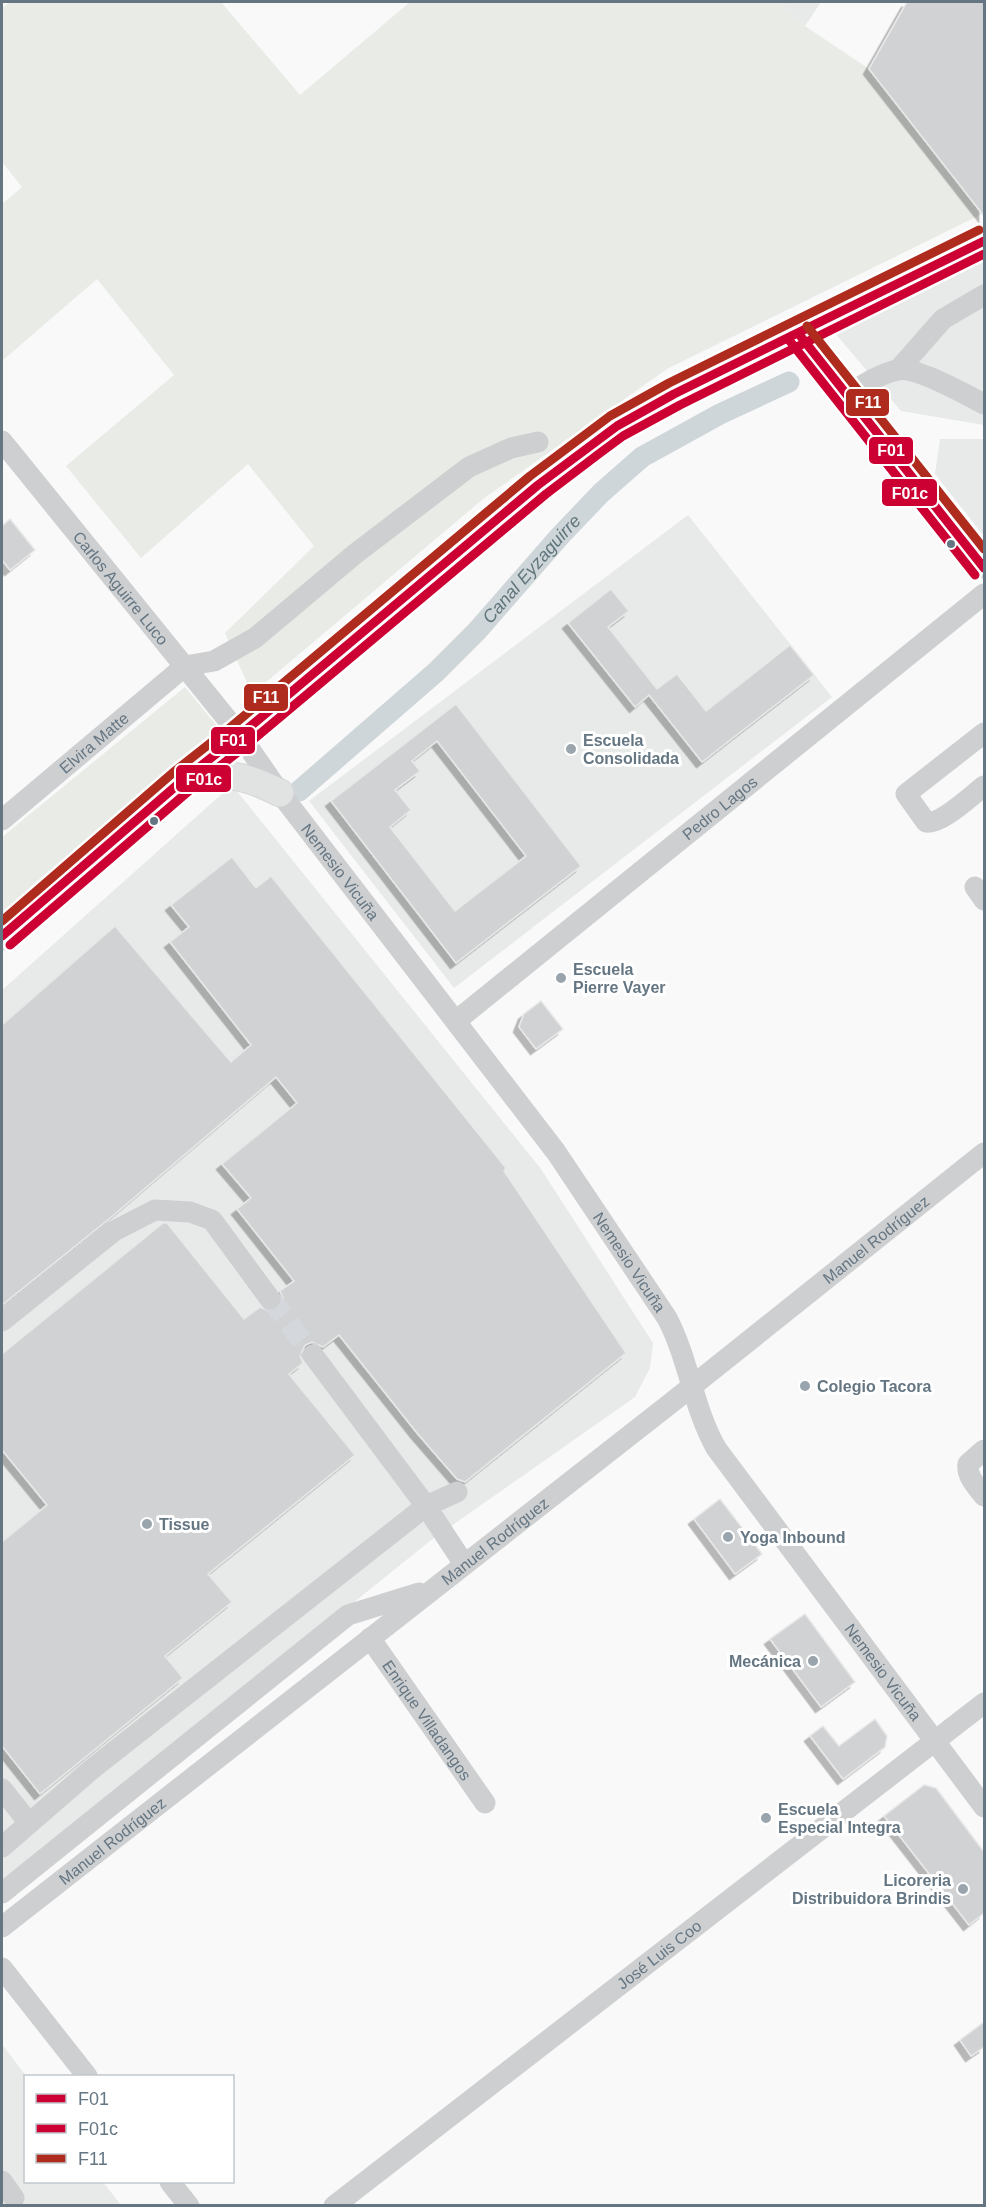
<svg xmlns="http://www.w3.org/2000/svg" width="986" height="2207" font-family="Arial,sans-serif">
<defs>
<filter id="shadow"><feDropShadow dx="-5.5" dy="5.5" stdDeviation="0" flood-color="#0004"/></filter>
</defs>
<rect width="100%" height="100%" fill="#f9f9f9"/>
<path fill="#e8e9e9" d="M 778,2 L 821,2 L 805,26 Z
M 984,252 L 984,425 L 901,411 L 828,325 Z
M 940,439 L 984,439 L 984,536 L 935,474 Z
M 688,515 L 832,697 L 454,988 L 309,801 Z
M 232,785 L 541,1169 L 653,1343 L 650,1368 L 635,1397 L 430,1541 L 2,1886 L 2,990 Z
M 2,2044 L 26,2076 L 26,2182 L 103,2182 L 121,2205 L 2,2205 Z"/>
<path fill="#e8ebe6" d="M 10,2 L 221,2 L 300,95 L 410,2 L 778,2 L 805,26 L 869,69 L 982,214 L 667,369 L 483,499 L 252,694 L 225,633 L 314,546 L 248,464 L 141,558 L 66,466 L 174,375 L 97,279 L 2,361 L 2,204 L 22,187 L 2,162 L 2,8 Z
M 185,687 L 225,736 L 2,920 L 2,837 Z"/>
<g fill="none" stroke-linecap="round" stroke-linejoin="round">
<path stroke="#ced6d9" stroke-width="21" id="s1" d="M 299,791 L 436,672 L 477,631 L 560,536 L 601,493 L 642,457 L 720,414 L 789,382"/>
</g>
<path fill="#d0d2d3" stroke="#e8e8e8" stroke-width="1.5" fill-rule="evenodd" filter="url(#shadow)" d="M 907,2 L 984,2 L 984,216 L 869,69 Z
M 10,519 L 35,550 L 10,570 L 2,560 L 2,526 Z
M 611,589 L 629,611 L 608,627 L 657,689 L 677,674 L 706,711 L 790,645 L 814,675 L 702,762 L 649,695 L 635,707 L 568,623 Z
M 456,704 L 581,866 L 456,963 L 331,801 ZM 437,741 L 526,856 L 455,911 L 390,827 L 411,810 L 395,790 L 420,771 L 412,761 Z
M 232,857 L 256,888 L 271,876 L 506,1168 L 504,1171 L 626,1353 L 465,1482 L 457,1479 L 417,1433 L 339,1335 L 323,1347 L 312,1342 L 305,1345 L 300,1356 L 303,1363 L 289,1374 L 355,1455 L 208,1574 L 232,1602 L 165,1656 L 183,1678 L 40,1794 L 2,1746 L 2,1542 L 47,1505 L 2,1450 L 2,1354 L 163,1223 L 167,1223 L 244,1319 L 260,1307 L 271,1312 L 278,1309 L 283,1298 L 280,1291 L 294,1281 L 237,1209 L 251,1198 L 222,1164 L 297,1103 L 276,1077 L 109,1219 L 2,1305 L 2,1025 L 115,926 L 231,1062 L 251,1045 L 170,942 L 189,927 L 171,905 Z
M 541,1001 L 563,1029 L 536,1049 L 519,1027 L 524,1014 Z
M 720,1499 L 762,1554 L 735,1574 L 694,1519 Z
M 805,1614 L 855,1682 L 821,1707 L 770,1639 Z
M 875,1719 L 887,1736 L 885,1747 L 843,1779 L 810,1736 L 823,1726 L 839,1746 Z
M 924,1785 L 936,1788 L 984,1852 L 984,1913 L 969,1925 L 884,1816 Z
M 984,2022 L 984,2047 L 971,2056 L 960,2040 Z"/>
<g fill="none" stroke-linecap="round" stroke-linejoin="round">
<path stroke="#d4d8dc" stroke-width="21" stroke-dasharray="21 10" stroke-linecap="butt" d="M 270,1299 L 313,1355"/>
<g stroke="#d5d6d7" stroke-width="29">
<path id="major" d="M 187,779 C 220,769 250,777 280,793
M 2,936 L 183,780 L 240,735 L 538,485 L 593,443 L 617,426 L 674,394 L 984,241"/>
</g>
<g stroke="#cecfd0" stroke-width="21">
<path d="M 798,333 L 984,568"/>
<path d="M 899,369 L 943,319 L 984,295"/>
<path d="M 847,395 C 863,385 879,374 898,370 C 915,366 967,395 984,404"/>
<path id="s2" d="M 2,441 L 240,735 L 280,793 L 556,1152 L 667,1318 C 689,1360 693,1407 716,1448 L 984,1807"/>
<path d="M 984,733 L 906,794 L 926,822 C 941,825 972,795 984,786"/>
<path id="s3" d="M 2,820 L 185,666 L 214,661 L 255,638 L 355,554 L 469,467 L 511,448 L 538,442"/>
<path d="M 975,887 L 984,900"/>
<path id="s4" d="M 456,1021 L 984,594"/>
<path d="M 2,1321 L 114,1231 L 155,1210 L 190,1212 L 212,1220 L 270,1299"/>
<path d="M 313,1355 L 426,1506 L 464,1564"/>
<path d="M 984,1450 L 968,1464 C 966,1476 977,1487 984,1496"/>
<path id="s5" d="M 370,1638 L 485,1803"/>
<path d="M 2,1789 L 29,1823"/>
<path d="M 2,1847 L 92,1769 L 426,1506 L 457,1492"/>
<path d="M 2,1893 L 348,1615 L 419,1593"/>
<path id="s6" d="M 2,1927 L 671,1403 L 984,1153"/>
<path d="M 2,1968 L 87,2076"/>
<path d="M 2,2181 L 14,2198"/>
<path d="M 170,2182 L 189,2206"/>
<path id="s7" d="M 334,2206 L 984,1703"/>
</g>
<use href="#major" stroke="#e1e2e2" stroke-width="27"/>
<g stroke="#fff" stroke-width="14">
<path id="bus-1" d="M 798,333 L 984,568
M 2,936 L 183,780 L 240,735 L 538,485 L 617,426 L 674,394 L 984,241"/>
</g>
<g stroke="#fff" stroke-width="14">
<path id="bus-2" d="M 789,340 L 975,575
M 10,945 L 191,789 L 248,744 L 546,494 L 600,453 L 623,436 L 680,405 L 984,254"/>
</g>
<g stroke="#fff" stroke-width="14">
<path id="bus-3" d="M 807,326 L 984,549
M 2,921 L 175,771 L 232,726 L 530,476 L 610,416 L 669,383 L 979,230"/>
</g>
<use href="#bus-1" stroke="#c03" stroke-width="9"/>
<use href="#bus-2" stroke="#c03" stroke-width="9"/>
<use href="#bus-3" stroke="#af2b1e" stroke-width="9"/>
</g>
<g fill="#657683" stroke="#fff" stroke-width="2">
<circle cx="951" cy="544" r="5"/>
<circle cx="154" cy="821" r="5"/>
</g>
<g fill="#99a4ac" stroke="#fff" stroke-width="2">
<circle cx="571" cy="749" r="6"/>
<circle cx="561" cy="978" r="6"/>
<circle cx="805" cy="1386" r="6"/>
<circle cx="147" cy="1524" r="6"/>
<circle cx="728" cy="1537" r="6"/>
<circle cx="813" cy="1661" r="6"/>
<circle cx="766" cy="1818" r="6"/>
<circle cx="963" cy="1889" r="6"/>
</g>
<g text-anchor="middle" stroke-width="6" stroke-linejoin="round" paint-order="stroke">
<g font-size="16" fill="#657683" stroke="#fff">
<text dy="6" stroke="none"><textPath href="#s2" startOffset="189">Carlos Aguirre Luco</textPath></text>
<text dy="6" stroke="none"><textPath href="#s3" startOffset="120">Elvira Matte</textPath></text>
<text dy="6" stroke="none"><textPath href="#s4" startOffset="339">Pedro Lagos</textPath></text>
<text dy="6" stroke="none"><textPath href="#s2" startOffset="548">Nemesio Vicuña</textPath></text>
<text dy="6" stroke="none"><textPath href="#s6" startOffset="1112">Manuel Rodríguez</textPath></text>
<text dy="6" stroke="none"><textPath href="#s2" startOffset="1034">Nemesio Vicuña</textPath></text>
<text dy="6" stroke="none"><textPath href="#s6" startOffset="626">Manuel Rodríguez</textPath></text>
<text dy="6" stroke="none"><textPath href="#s2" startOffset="1520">Nemesio Vicuña</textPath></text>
<text dy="6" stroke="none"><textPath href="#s5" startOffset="100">Enrique Villadangos</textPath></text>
<text dy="6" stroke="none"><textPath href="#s6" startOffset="140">Manuel Rodríguez</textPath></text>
<text dy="6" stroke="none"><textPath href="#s7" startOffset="411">José Luis Coo</textPath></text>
</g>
<g font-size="16" font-weight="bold" fill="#657683" stroke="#fff" text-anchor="start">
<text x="583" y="746">Escuela<tspan x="583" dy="18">Consolidada</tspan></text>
<text x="573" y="975">Escuela<tspan x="573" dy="18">Pierre Vayer</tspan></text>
<text x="817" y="1392">Colegio Tacora</text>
<text x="159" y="1530">Tissue</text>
<text x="740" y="1543">Yoga Inbound</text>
<text x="801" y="1667" text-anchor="end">Mecánica</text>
<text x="778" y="1815">Escuela<tspan x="778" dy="18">Especial Integra</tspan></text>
<text x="951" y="1886" text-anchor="end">Licoreria<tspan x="951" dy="18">Distribuidora Brindis</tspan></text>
</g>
<g font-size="18" font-style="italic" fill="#60757c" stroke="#fff">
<text dy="6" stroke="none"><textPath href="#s1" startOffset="322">Canal Eyzaguirre</textPath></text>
</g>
</g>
<g stroke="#fff" stroke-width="2">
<rect x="845" y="388" width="45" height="29" rx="6" fill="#af2b1e"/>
<rect x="868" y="436" width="46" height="29" rx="6" fill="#c03"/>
<rect x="881" y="478" width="57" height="29" rx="6" fill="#c03"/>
<rect x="243" y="683" width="46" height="29" rx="6" fill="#af2b1e"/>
<rect x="210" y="726" width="46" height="29" rx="6" fill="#c03"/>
<rect x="175" y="764" width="57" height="29" rx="6" fill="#c03"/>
</g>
<g font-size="16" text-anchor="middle" font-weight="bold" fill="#fff">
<text x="868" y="408">F11</text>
<text x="891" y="456">F01</text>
<text x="910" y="499">F01c</text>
<text x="266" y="703">F11</text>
<text x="233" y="746">F01</text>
<text x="204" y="785">F01c</text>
</g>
<rect width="986" height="2207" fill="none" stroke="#657683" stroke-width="6"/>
<rect x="24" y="2075" width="210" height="108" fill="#ffffff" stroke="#c1c8cd" stroke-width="1.5"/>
<rect x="36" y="2094" width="30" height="9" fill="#cc0033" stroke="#c1c8cd" stroke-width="1.5"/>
<text x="78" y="2105" font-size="18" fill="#657683">F01</text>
<rect x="36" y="2124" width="30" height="9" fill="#cc0033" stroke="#c1c8cd" stroke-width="1.5"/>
<text x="78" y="2135" font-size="18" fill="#657683">F01c</text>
<rect x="36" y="2154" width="30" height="9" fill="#af2b1e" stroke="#c1c8cd" stroke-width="1.5"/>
<text x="78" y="2165" font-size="18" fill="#657683">F11</text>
</svg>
